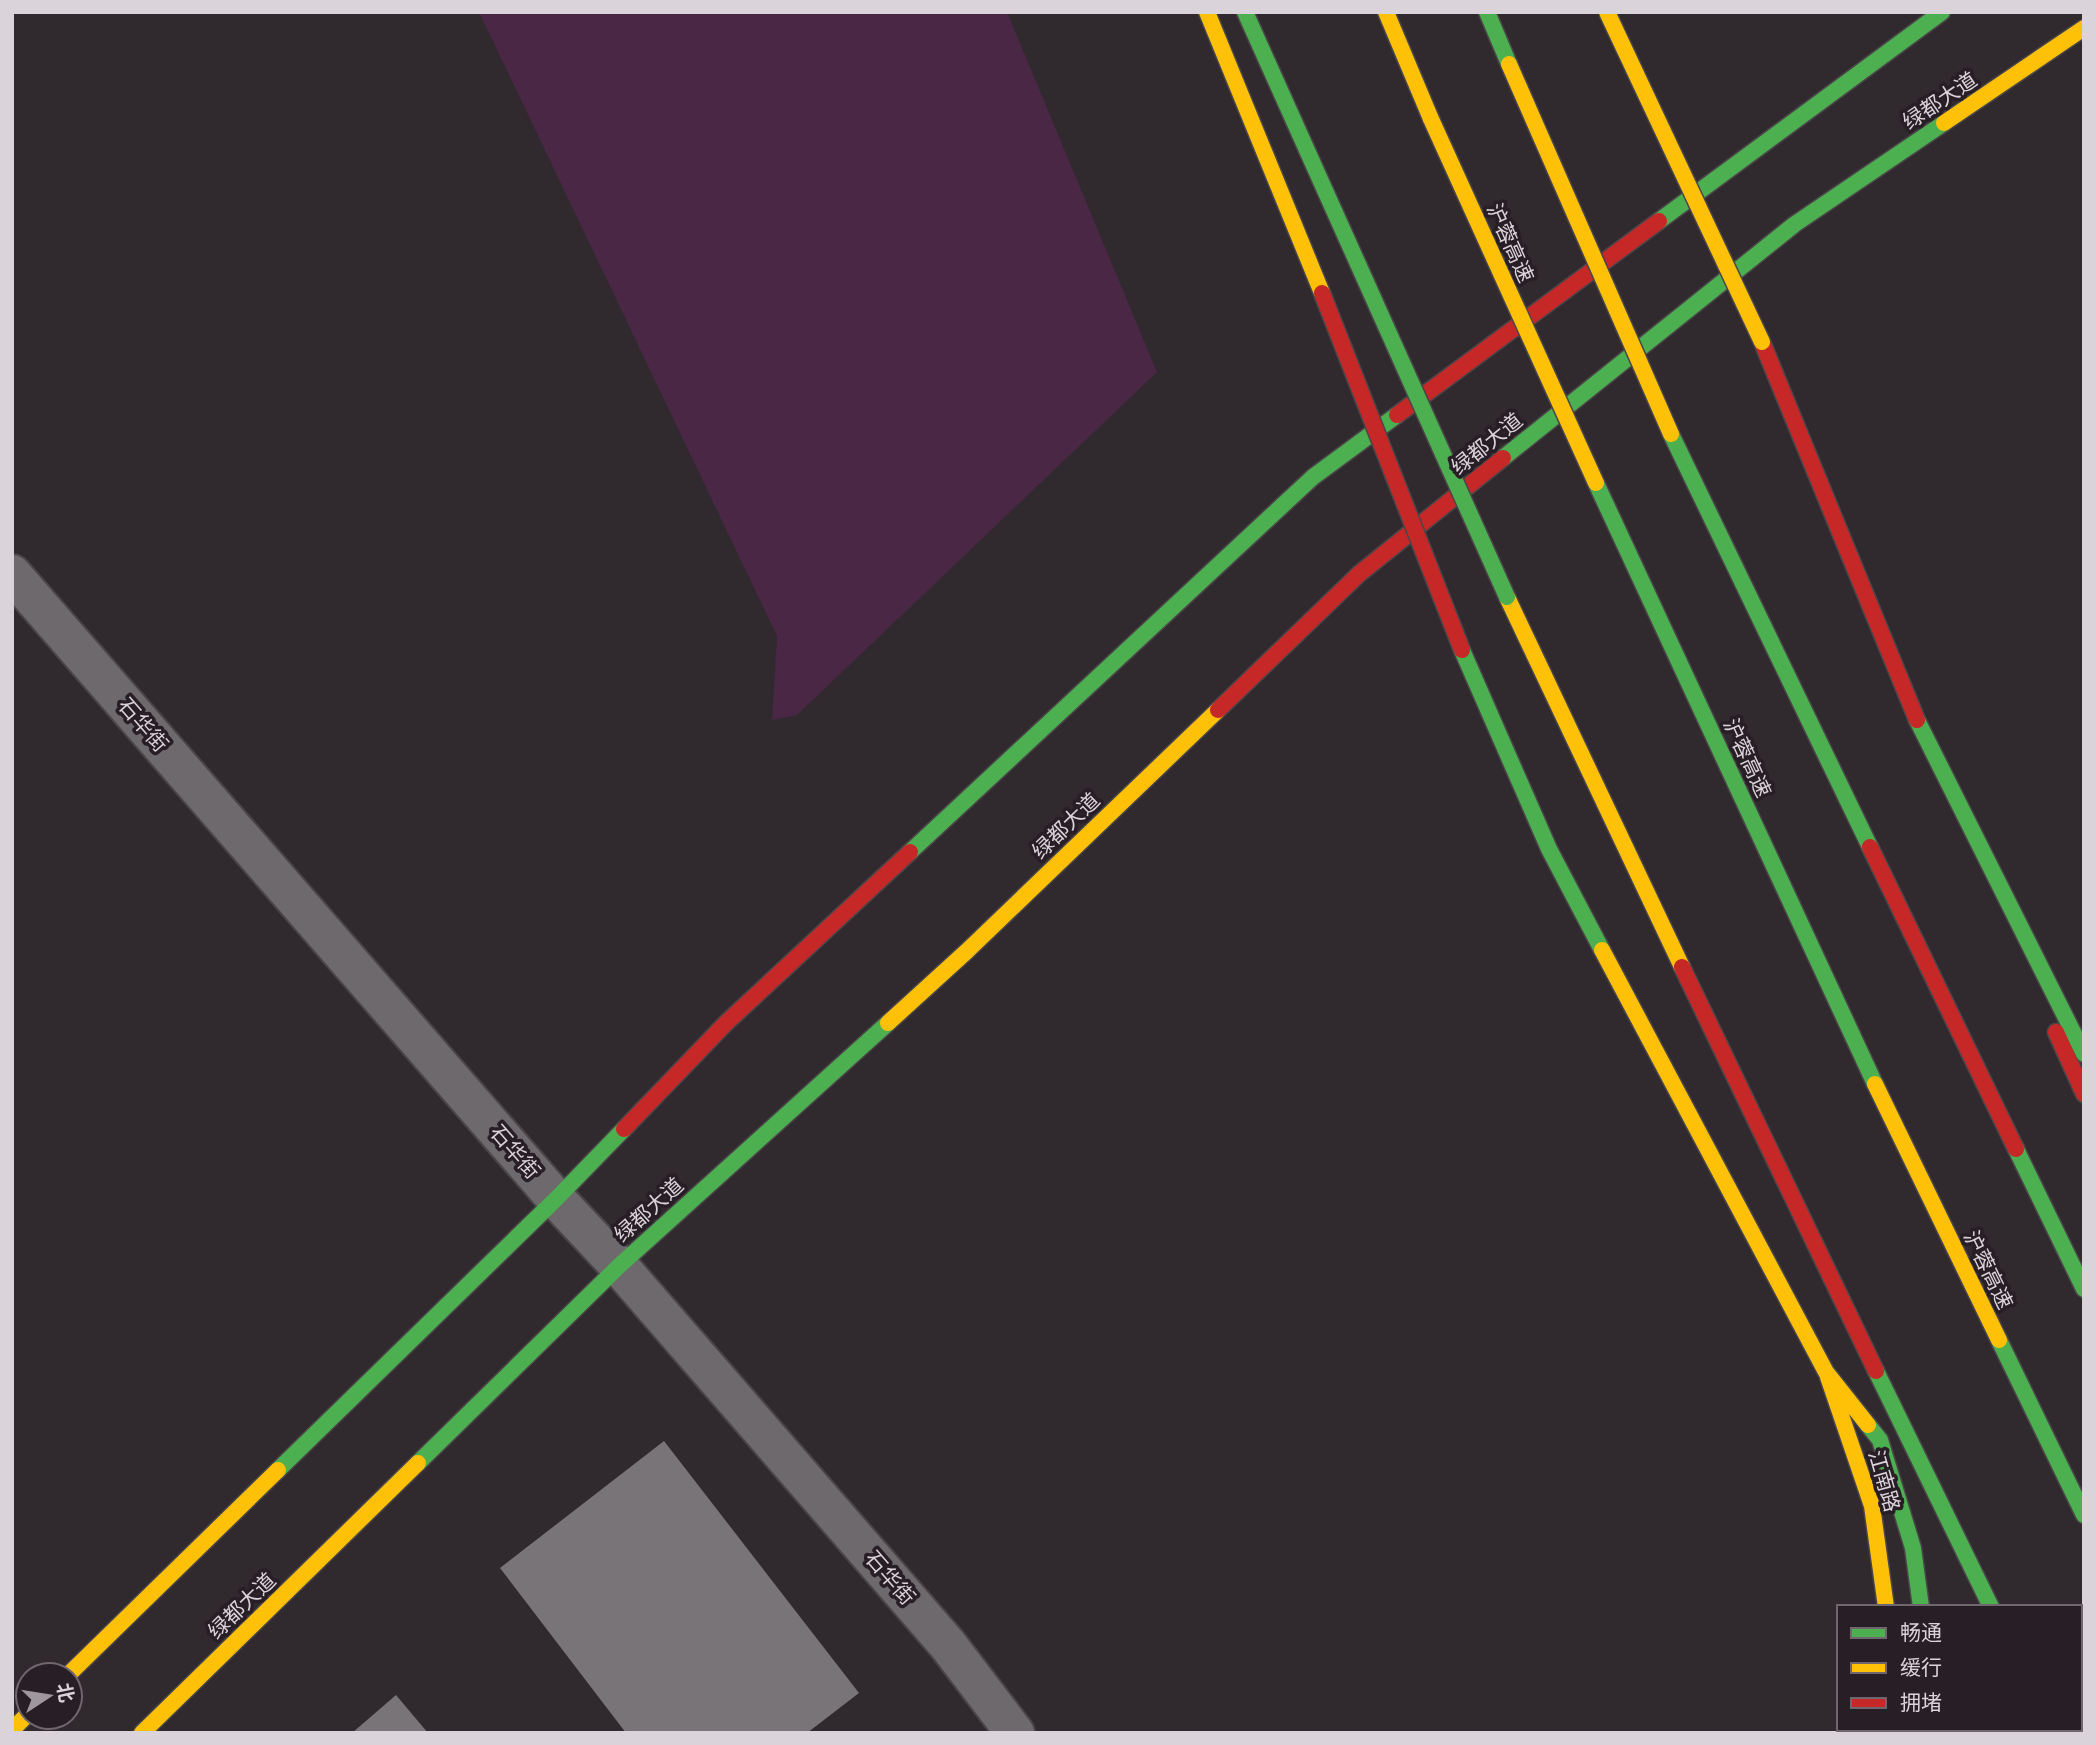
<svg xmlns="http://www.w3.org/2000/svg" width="2096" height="1745" font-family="Quicksand,'Noto Sans SC',sans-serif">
<rect width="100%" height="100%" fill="#302a2f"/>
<path fill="#492745" d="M 479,12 L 1007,12 L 1157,372 L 797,715 L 772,720 L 777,636 Z"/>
<path fill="#797478" d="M 664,1441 L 859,1693 L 807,1733 L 626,1733 L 500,1568 Z
M 396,1695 L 428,1733 L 352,1733 Z"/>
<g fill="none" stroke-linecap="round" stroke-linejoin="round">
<g stroke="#4a4549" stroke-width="42">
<path id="street" d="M 12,574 L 556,1199 L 619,1266 L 948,1645 L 1015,1733"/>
</g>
<g stroke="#4a4549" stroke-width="19">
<path id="fast" d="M 1245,12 L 1358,264
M 1487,12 L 1509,64
M 1659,221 L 1942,12
M 1671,434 L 1870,847
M 1503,458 L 1795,224 L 1944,123
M 1596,483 L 1875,1084
M 1462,650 L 1549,849 L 1602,950
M 1917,720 L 2084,1054
M 910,852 L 1313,477 L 1397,415
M 2016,1149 L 2084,1289
M 1999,1340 L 2084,1515
M 1876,1371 L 1991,1607
M 1868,1425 L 1880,1440 L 1913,1548 L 1921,1607
M 418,1463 L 619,1266 L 888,1023
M 278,1470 L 556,1199 L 624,1129
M 1881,1729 L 1881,1733"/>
</g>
<g stroke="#4a4549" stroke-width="19">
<path id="slow" d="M 1207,12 L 1322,293
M 1386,12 L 1431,119
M 1944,123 L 2084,28
M 1507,597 L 1682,967
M 1602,950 L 1826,1372 L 1868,1425
M 888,1023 L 967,951 L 1218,710
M 1875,1084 L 1999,1340
M 1828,1377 L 1872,1506 L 1886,1607
M 68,1675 L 278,1470
M 12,1730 L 28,1714
M 142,1733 L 418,1463"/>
</g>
<g stroke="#4a4549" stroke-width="19">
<path id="jam" d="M 1762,342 L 1917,720
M 1397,415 L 1659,221
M 1218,710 L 1359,574 L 1503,458
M 1870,847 L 2016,1149
M 1682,967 L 1876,1371
M 2056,1032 L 2084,1094
M 624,1129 L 726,1023 L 910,852
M 1924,1729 L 1924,1733
M 2051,1729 L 2052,1733"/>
</g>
<use href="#street" stroke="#6d696c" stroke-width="38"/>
<use href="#fast" stroke="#4caf50" stroke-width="16"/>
<use href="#slow" stroke="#ffc107" stroke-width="16"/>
<use href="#jam" stroke="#c62828" stroke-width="16"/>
<g stroke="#4a4549" stroke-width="19" stroke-linecap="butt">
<path id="fast-bridge" d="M 1358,264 L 1507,597"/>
</g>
<g stroke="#4a4549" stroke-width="19" stroke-linecap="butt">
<path id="slow-bridge" d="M 1607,12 L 1762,342
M 1509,64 L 1671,434
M 1431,119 L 1596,483"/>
</g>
<g stroke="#4a4549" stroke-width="19" stroke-linecap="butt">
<path id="jam-bridge" d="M 1322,293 L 1462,650"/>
</g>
<use href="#fast-bridge" stroke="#4caf50" stroke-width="16"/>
<use href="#slow-bridge" stroke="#ffc107" stroke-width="16"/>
<use href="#jam-bridge" stroke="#c62828" stroke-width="16"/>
</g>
<g text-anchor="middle" stroke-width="7" stroke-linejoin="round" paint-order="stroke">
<g font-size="21" fill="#dad3d9" stroke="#281e26">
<text transform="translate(1940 101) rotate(-34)" y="7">绿都大道</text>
<text transform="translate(1510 243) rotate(66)" y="7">沪蓉高速</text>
<text transform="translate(1487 444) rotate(-39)" y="7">绿都大道</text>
<text transform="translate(143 725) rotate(49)" y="7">石华街</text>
<text transform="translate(1747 758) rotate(65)" y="7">沪蓉高速</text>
<text transform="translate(1066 826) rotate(-44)" y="7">绿都大道</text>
<text transform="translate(515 1152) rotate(49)" y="7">石华街</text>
<text transform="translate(649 1210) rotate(-42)" y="7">绿都大道</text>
<text transform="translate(1988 1270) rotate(64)" y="7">沪蓉高速</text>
<text transform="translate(1884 1481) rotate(74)" y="7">江南路</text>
<text transform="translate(890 1578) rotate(49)" y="7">石华街</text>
<text transform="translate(242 1606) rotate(-44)" y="7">绿都大道</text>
</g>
</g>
<rect width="2096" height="1745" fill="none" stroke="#dad3d9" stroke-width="28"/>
<rect x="1837" y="1605" width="245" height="126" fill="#281e26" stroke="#6f666e" stroke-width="2"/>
<rect x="1851" y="1628" width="35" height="10" fill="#4caf50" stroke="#6f666e" stroke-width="2"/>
<text x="1900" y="1640" font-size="21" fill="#dad3d9">畅通</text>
<rect x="1851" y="1663" width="35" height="10" fill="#ffc107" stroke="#6f666e" stroke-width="2"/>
<text x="1900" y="1675" font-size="21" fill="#dad3d9">缓行</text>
<rect x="1851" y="1698" width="35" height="10" fill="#c62828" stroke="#6f666e" stroke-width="2"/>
<text x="1900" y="1710" font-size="21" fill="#dad3d9">拥堵</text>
<g transform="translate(49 1696) rotate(78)"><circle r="33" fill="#281e26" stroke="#6f666e" stroke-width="2"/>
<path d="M0-5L12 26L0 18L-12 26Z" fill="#9e989e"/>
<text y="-10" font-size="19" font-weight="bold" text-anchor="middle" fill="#dad3d9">北</text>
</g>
</svg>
